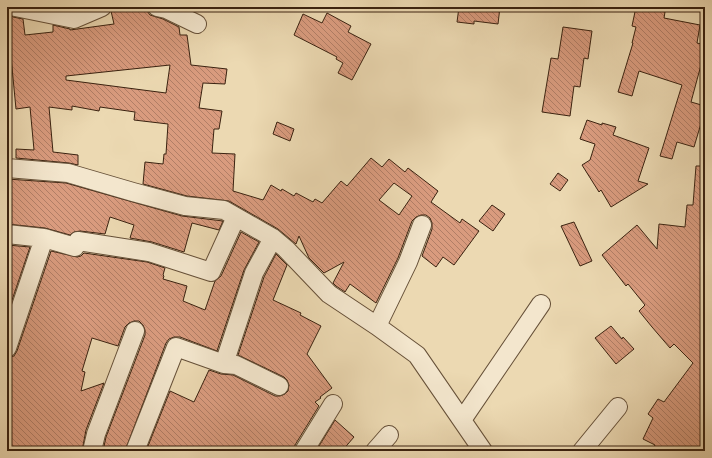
<svg xmlns="http://www.w3.org/2000/svg" width="712" height="458" font-family="'Old Standard TT',serif">
<defs>
<pattern id="building-back-hatch" width="6" height="6" patternUnits="userSpaceOnUse"><rect width="6" height="6" fill="#d99b7e"/><path d="M-1 5l2 2M0 0l6 6M5-1l2 2" fill="none" stroke="#b17e66"/></pattern>
</defs>
<rect width="100%" height="100%" fill="#ecd9b2"/>
<filter id="stains"><feTurbulence type="fractalNoise" baseFrequency=".005" numOctaves="4"/><feColorMatrix values="0 0 0 0 .2 0 0 0 0 .09 0 0 0 0 .02 0 0 0 .5 -.17"/></filter>
<radialGradient id="worn" r=".72"><stop offset=".6" stop-color="#630" stop-opacity="0"/><stop offset="1" stop-color="#630" stop-opacity=".3"/></radialGradient>
<path fill="url(#building-back-hatch)" stroke="#3a2210" fill-rule="evenodd" d="M 128,7 L 147,7 L 147,11 L 150,15 L 163,19 L 179,27 L 180,35 L 187,35 L 191,65 L 227,69 L 225,84 L 203,83 L 199,108 L 222,111 L 219,129 L 214,129 L 212,153 L 235,154 L 233,191 L 263,200 L 271,185 L 281,191 L 282,189 L 294,196 L 296,193 L 313,202 L 315,199 L 322,203 L 341,181 L 347,186 L 371,158 L 382,167 L 389,159 L 405,172 L 408,168 L 438,191 L 431,202 L 460,223 L 462,219 L 479,231 L 454,265 L 443,257 L 436,267 L 422,256 L 432,229 L 432,223 L 430,218 L 426,215 L 421,215 L 416,217 L 412,221 L 398,258 L 376,303 L 350,284 L 345,292 L 336,286 L 333,283 L 344,262 L 324,273 L 309,258 L 299,236 L 296,244 L 278,229 L 229,201 L 187,196 L 143,184 L 145,162 L 163,164 L 164,154 L 166,154 L 168,124 L 134,120 L 135,112 L 100,107 L 99,111 L 72,106 L 72,110 L 49,107 L 53,152 L 78,155 L 78,165 L 69,163 L 16,158 L 16,149 L 34,150 L 30,107 L 16,109 L 11,57 L 7,57 L 7,13 L 13,17 L 23,19 L 25,35 L 53,32 L 53,25 L 70,29 L 70,30 L 114,24 L 111,11 ZM 170,65 L 166,93 L 66,80 L 66,76 ZM 394,183 L 412,196 L 399,215 L 379,200 Z
M 459,7 L 500,7 L 498,24 L 474,21 L 474,24 L 457,22 Z
M 636,7 L 645,7 L 665,12 L 664,18 L 700,25 L 697,43 L 705,45 L 705,56 L 703,65 L 701,65 L 691,102 L 705,106 L 705,110 L 694,147 L 677,142 L 672,159 L 660,156 L 682,85 L 639,71 L 632,96 L 618,92 L 633,43 L 632,43 L 636,27 L 632,26 Z
M 327,13 L 351,26 L 348,32 L 371,44 L 352,80 L 338,73 L 343,63 L 336,59 L 337,57 L 294,35 L 303,14 L 322,23 Z
M 563,27 L 592,31 L 588,59 L 584,58 L 580,87 L 574,86 L 570,116 L 542,112 L 551,58 L 558,59 Z
M 587,120 L 602,125 L 602,123 L 616,127 L 613,135 L 649,148 L 638,181 L 648,184 L 611,207 L 601,190 L 599,192 L 582,165 L 590,160 L 595,144 L 580,139 Z
M 277,122 L 294,129 L 290,141 L 273,134 Z
M 696,166 L 705,166 L 705,447 L 702,451 L 651,451 L 655,445 L 643,439 L 653,418 L 648,414 L 658,399 L 664,402 L 693,363 L 674,344 L 670,348 L 652,327 L 639,311 L 645,305 L 628,284 L 626,286 L 602,255 L 637,225 L 657,249 L 659,224 L 685,227 L 687,205 L 693,205 Z
M 558,173 L 568,180 L 560,191 L 550,184 Z
M 7,179 L 66,183 L 182,216 L 223,221 L 219,230 L 192,223 L 184,252 L 152,242 L 130,238 L 134,225 L 110,217 L 105,234 L 80,231 L 74,232 L 70,235 L 45,228 L 7,224 Z
M 492,205 L 505,214 L 493,231 L 479,221 Z
M 574,222 L 592,261 L 580,266 L 561,226 Z
M 241,232 L 259,242 L 244,270 L 217,351 L 180,337 L 174,337 L 169,339 L 166,343 L 125,451 L 107,447 L 106,451 L 103,451 L 106,437 L 145,335 L 145,330 L 143,325 L 139,321 L 134,321 L 129,323 L 125,327 L 118,346 L 92,338 L 82,371 L 85,372 L 81,391 L 104,383 L 86,430 L 82,451 L 10,451 L 10,422 L 8,422 L 9,388 L 7,387 L 7,358 L 14,356 L 17,351 L 51,251 L 77,257 L 81,256 L 84,253 L 147,262 L 165,268 L 163,275 L 164,276 L 163,279 L 187,286 L 183,301 L 205,310 L 215,281 L 221,276 Z
M 7,245 L 30,247 L 7,315 Z
M 276,254 L 287,265 L 273,300 L 301,313 L 300,315 L 321,326 L 307,354 L 332,388 L 320,397 L 321,398 L 315,402 L 319,406 L 295,445 L 294,451 L 146,451 L 170,391 L 194,402 L 209,370 L 221,374 L 233,375 L 275,396 L 280,396 L 285,394 L 288,391 L 289,385 L 287,380 L 284,377 L 238,355 L 264,277 Z
M 611,326 L 622,339 L 623,337 L 634,349 L 616,364 L 595,338 Z
M 335,420 L 354,437 L 342,451 L 316,451 Z"/>
<g fill="none" stroke-linecap="round" stroke-linejoin="round">
<g stroke="#665038" stroke-width="20">
<path id="street" d="M 15,7 L 74,19 L 102,7
M 157,7 L 166,9 L 197,24
M 7,168 L 68,173 L 133,192 L 185,206 L 224,210 L 273,238 L 286,249 L 329,294 L 377,326 L 417,355 L 483,451
M 7,234 L 44,238 L 7,348
M 44,238 L 75,247 L 78,241 L 149,252 L 211,272 L 236,217
M 377,326 L 408,262 L 422,225
M 224,364 L 254,273 L 273,238
M 462,420 L 541,304
M 92,451 L 96,434 L 135,331
M 135,451 L 176,347 L 224,364 L 236,365 L 279,386
M 304,451 L 333,404
M 375,451 L 389,435
M 582,451 L 618,407"/>
</g>
<use href="#street" stroke="#f3e6cd" stroke-width="18"/>
</g>
<rect width="712" height="458" fill="none" stroke="#ecd9b2" stroke-width="24"/>
<rect x="8" y="8" width="696" height="442" fill="none" stroke="#3a2210" stroke-width="2"/>
<rect x="12" y="12" width="688" height="434" fill="none" stroke="#3a2210"/>
<rect width="100%" height="100%" filter="url(#stains)"/>
<rect width="100%" height="100%" fill="url(#worn)"/>
</svg>
